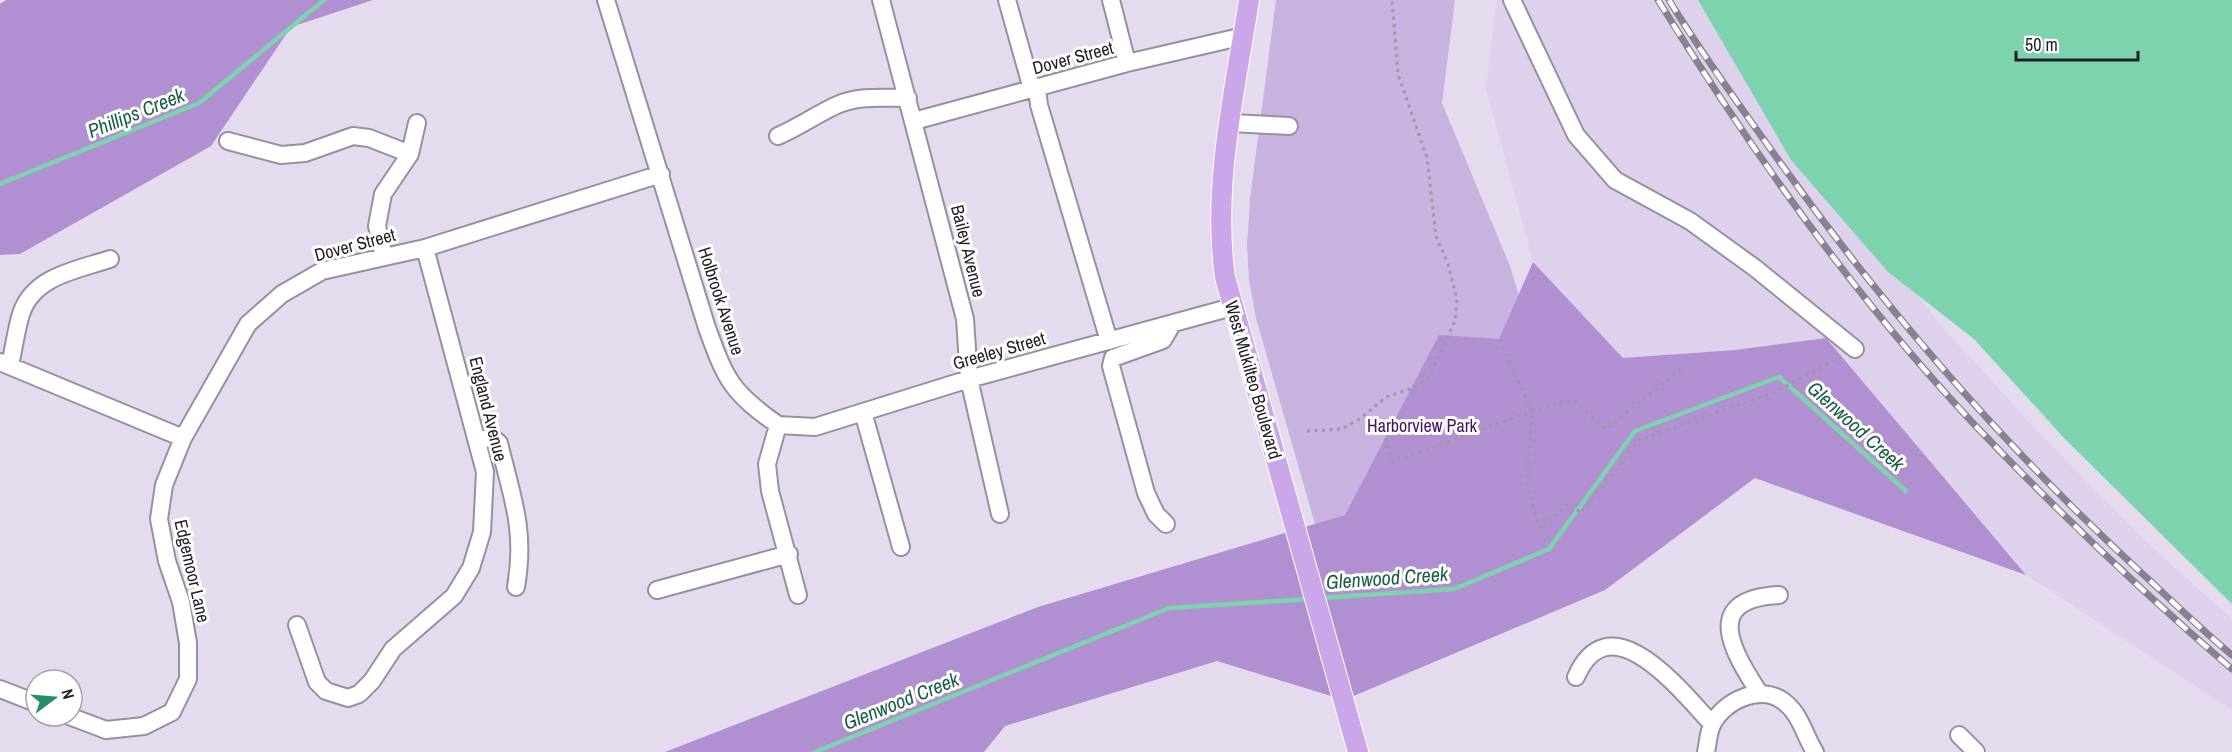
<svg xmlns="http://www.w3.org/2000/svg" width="2232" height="752" font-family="'Archivo Narrow',sans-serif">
<rect width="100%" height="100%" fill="#e4dbef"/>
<path fill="#ded1ec" d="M 1497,0 L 1715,0 L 1795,130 L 1937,321 L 2029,422 L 2141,537 L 2232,619 L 2232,710 L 2026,575 L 1826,338 L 1735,350 L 1623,358 L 1533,262 L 1486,89 Z"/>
<path fill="#c8b2df" d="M 1276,0 L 1455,0 L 1442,103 L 1510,266 L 1582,504 L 1324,556 L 1256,318 L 1249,280 L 1247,245 L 1250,199 Z"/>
<path fill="#b190d2" d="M 6,0 L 373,0 L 291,27 L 211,146 L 20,254 L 0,255 L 0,4 Z
M 1533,262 L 1623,358 L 1735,350 L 1826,338 L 2026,575 L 1755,478 L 1605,590 L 1344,700 L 1217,661 L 1005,726 L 984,752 L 665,752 L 1038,607 L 1345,515 L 1439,335 L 1499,339 Z"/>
<path fill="#7cd3ae" d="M 1698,0 L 2232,0 L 2232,604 L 2065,439 L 1974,339 L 1888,272 L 1791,160 Z"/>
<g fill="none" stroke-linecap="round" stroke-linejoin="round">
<path stroke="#7cd3ae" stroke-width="4.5" d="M 0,184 L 199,103 L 324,0
M 1320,598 L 1454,589 L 1549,549 L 1635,431 L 1779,377 L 1906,491
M 815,752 L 1169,608 L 1309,599"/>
<g stroke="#988fa2" stroke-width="20">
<path id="minor" d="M 606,0 L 707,328 C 726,380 731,392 778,425 L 767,464 L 770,491 L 798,595
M 881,0 L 965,319 L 969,379 L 1000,514
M 1007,0 L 1032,89
M 1111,0 L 1127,63
M 1512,0 L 1576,135 L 1615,180 L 1690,221 L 1755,268 L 1855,349
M 1037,88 L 1039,105 L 1109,341
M 914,121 L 1127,63 L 1244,36
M 1231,123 L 1289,126
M 778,136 C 799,127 817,114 837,105 C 858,95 885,98 908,98
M 228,141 L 281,155 L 305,153 L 353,136 L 369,138 L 410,154
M 384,257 L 377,226 L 383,194 L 410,154 L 417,123
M 0,362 L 183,438
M 10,365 C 14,348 16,330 21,314 C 33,276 77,270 110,259
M 863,412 L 901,547
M 778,425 L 815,427 L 969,379 L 1232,307
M 477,441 L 492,437 L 499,443 C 512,497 526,530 516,587
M 1166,524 L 1156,514 L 1146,493 L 1111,366 L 1113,358 L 1163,340 L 1173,323
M 657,590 L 789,554
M 297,625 L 317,682 L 326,691 L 348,698 L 359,694 L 372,681 L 393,649 L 454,596 L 471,568 L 482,532 L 485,472 L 425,248
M 1576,677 C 1610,599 1682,692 1712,724
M 0,689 L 36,703
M 1760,694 C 1732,651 1701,599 1779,595
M 69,716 L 106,730 L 144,726 L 172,712 L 188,679 L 188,643 L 181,602 L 167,561 L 159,519 L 164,485 L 183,438 L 248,324 L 282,294 L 322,271 L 425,248 L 661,174
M 1959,735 L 1976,752
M 1706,752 C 1708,744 1708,733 1712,725 C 1723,701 1760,684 1783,701 C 1801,714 1804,735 1815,752"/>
</g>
<g stroke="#fff" stroke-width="22">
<path id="major" d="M 1249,0 C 1235,91 1212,185 1225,277 L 1358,752"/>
</g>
<path stroke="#9e97a7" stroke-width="3" stroke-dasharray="3 4.5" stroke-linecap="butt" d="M 1499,340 L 1532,411 L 1527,484 L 1540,529 L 1568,503 L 1581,513 L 1639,440 L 1775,392 L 1841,357
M 1307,431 L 1342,429 L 1361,418 L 1386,397 L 1419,386 L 1431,373 L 1455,321 L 1457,300 L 1448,264 L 1436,236 L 1427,158 L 1398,74 L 1392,0
M 1385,438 L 1393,462 L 1532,411 L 1572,400 L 1606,429 L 1681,369"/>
<use href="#minor" stroke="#fff" stroke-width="16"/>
<use href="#major" stroke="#cba7ea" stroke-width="20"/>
<g stroke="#888290" stroke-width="7">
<path id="rail" d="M 1658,0 C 1753,154 1867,315 1994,445 C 2070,523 2149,598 2232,669
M 1669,0 C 1701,53 1738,103 1774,154 C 1880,303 2000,442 2134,566 C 2167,596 2198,627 2232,655"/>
</g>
<use href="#rail" stroke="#fff" stroke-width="4.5" stroke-dasharray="14" stroke-linecap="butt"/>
</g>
<g text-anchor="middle" stroke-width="6" stroke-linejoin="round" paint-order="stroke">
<g font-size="18" fill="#211e25" stroke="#fff">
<text transform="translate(1073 58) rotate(-15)" y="6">Dover Street</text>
<text transform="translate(355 245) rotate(-15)" y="6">Dover Street</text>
<text transform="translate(968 251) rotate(76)" y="6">Bailey Avenue</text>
<text transform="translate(721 301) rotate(72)" y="6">Holbrook Avenue</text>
<text transform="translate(999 351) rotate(-16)" y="6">Greeley Street</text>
<text transform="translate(1253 380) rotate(74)" y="6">West Mukilteo Boulevard</text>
<text transform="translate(488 409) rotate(76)" y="6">England Avenue</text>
<text transform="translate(192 571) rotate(77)" y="6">Edgemoor Lane</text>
</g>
<g font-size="18" fill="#421462" stroke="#fff">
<text x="1422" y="432">Harborview Park</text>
</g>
<g font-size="20" font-style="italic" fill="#1b5f46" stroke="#fff">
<text transform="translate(136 113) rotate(-22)" y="7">Phillips Creek</text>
<text transform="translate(1856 426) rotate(42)" y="7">Glenwood Creek</text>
<text transform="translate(1387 578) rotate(-4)" y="7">Glenwood Creek</text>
<text transform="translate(901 701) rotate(-22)" y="7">Glenwood Creek</text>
</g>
</g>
<g transform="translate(54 698) rotate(74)"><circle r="28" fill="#ffffff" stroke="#a6a5a8" stroke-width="1.5"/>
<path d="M0-4.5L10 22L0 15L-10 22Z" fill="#268d69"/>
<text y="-9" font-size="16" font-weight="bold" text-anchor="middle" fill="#211e25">N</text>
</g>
<path d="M2016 51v9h122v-9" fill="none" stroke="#211e25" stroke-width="3"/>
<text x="2025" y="51" font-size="18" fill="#211e25" stroke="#ffffff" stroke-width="4.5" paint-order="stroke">50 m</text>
</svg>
